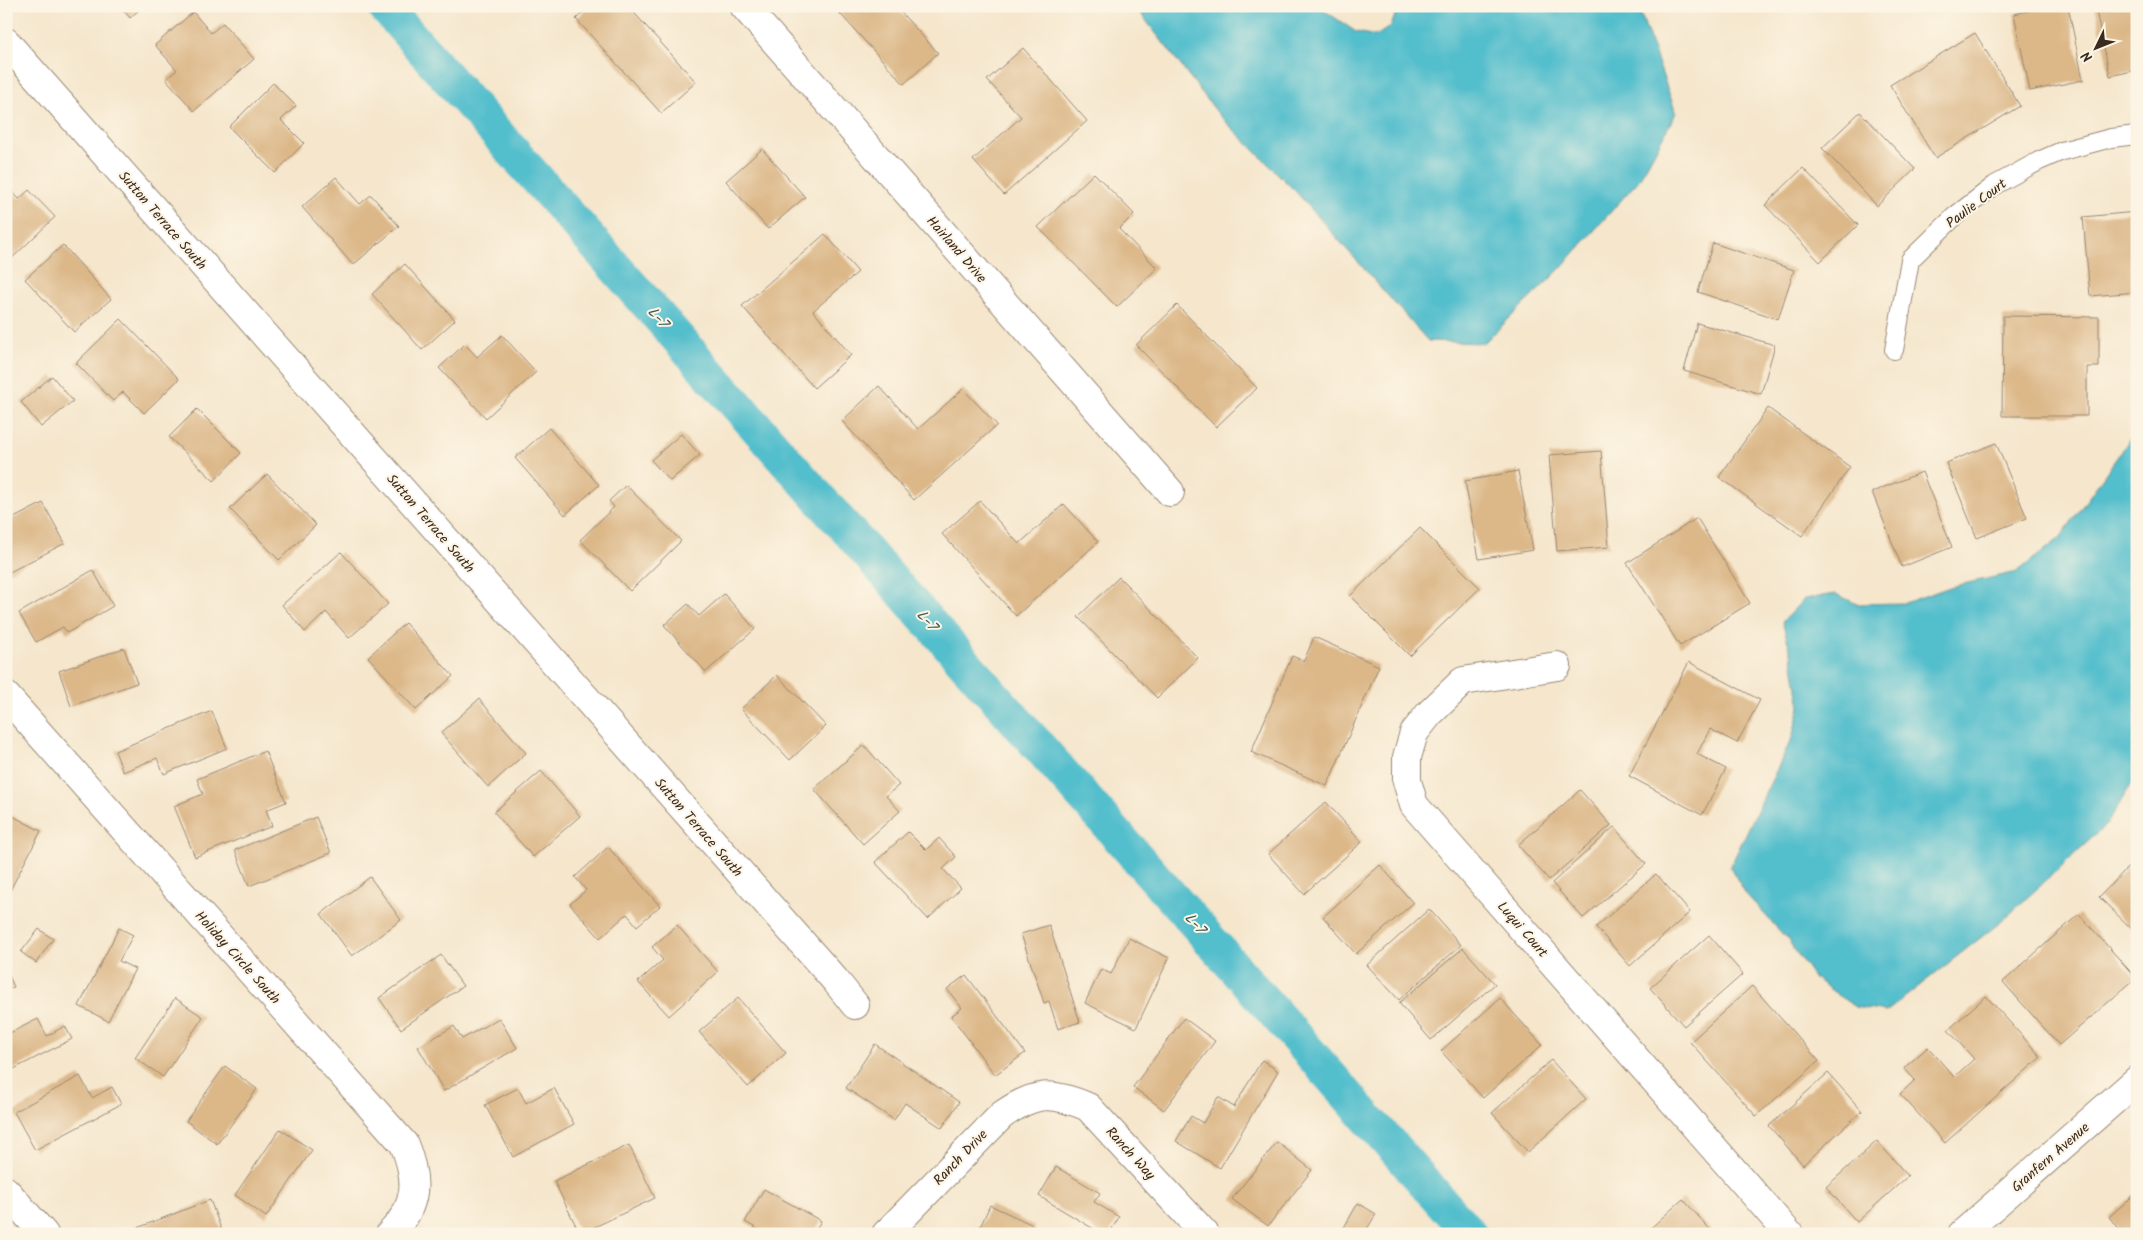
<svg xmlns="http://www.w3.org/2000/svg" width="2143" height="1240" font-family="Kalam,sans-serif">
<rect width="100%" height="100%" fill="#fcf5e5"/>
<filter id="ink" filterUnits="userSpaceOnUse"><feTurbulence type="fractalNoise" baseFrequency=".02" numOctaves="2"/><feDisplacementMap in="SourceGraphic" scale="10" xChannelSelector="R" yChannelSelector="G"/><feConvolveMatrix kernelMatrix="1 2 1 2 8 2 1 2 1" color-interpolation-filters="sRGB"/></filter>
<filter id="wash" filterUnits="userSpaceOnUse"><feTurbulence type="fractalNoise" baseFrequency=".0096" numOctaves="4" result="noise"/><feDisplacementMap in="SourceGraphic" scale="20" xChannelSelector="R" yChannelSelector="G"/><feGaussianBlur stdDeviation="1.12" result="paint"/><feColorMatrix in="noise" values="0 0 0 0 0 0 0 0 0 0 0 0 0 0 0 0 0 1.4 0 .05"/><feComposite in="paint" operator="in"/></filter>
<g filter="url(#wash)">
<rect width="100%" height="100%" fill="#f5e6cc"/>
<path fill="#52becc" stroke="#467475" d="M 1143,6 L 1318,6 L 1356,32 L 1376,36 L 1391,26 L 1397,10 L 1395,6 L 1638,6 L 1676,113 L 1639,180 L 1560,269 L 1484,343 L 1428,341 L 1297,193 L 1220,116 L 1141,14 Z
M 2137,429 L 2137,775 L 2107,824 L 2002,921 L 1886,1012 L 1855,1007 L 1813,977 L 1788,940 L 1746,894 L 1730,867 L 1792,738 L 1800,707 L 1791,652 L 1782,622 L 1804,599 L 1836,594 L 1857,604 L 1905,603 L 1950,587 L 2017,572 L 2060,538 Z"/>
<g fill="none" stroke-linecap="round" stroke-linejoin="round">
<path stroke="#52becc" stroke-width="35" d="M 384,6 L 1470,1234"/>
</g>
<g id="blocks">
<path fill="#dcb889" d="M 120,6 L 143,6 L 130,18 Z
M 590,6 L 628,6 L 696,82 L 661,113 L 576,19 Z
M 833,6 L 895,6 L 938,53 L 904,84 Z
M 2050,6 L 2068,6 L 2083,80 L 2030,91 L 2014,14 Z
M 2095,6 L 2137,6 L 2137,70 L 2110,76 Z
M 193,12 L 211,33 L 223,23 L 254,59 L 194,111 L 166,79 L 177,70 L 155,45 Z
M 1975,33 L 2020,106 L 1935,158 L 1890,85 Z
M 1023,48 L 1087,121 L 1004,195 L 973,160 L 1021,117 L 987,80 Z
M 273,83 L 296,106 L 281,120 L 304,143 L 275,173 L 229,127 Z
M 1860,112 L 1915,169 L 1877,206 L 1822,148 Z
M 762,149 L 805,197 L 768,229 L 726,181 Z
M 1803,168 L 1858,225 L 1820,262 L 1765,205 Z
M 1094,173 L 1134,214 L 1119,229 L 1157,268 L 1117,307 L 1038,227 Z
M 336,177 L 360,204 L 371,195 L 399,226 L 353,265 L 302,207 Z
M 6,185 L 19,199 L 29,190 L 55,217 L 6,264 Z
M 2136,212 L 2137,292 L 2090,296 L 2083,217 Z
M 825,234 L 858,272 L 813,311 L 851,355 L 814,388 L 742,306 Z
M 1713,243 L 1794,270 L 1778,319 L 1698,292 Z
M 63,245 L 111,299 L 74,332 L 25,279 Z
M 405,264 L 455,320 L 422,350 L 372,294 Z
M 1177,305 L 1257,388 L 1216,427 L 1136,345 Z
M 2003,316 L 2099,317 L 2099,367 L 2087,367 L 2087,416 L 2002,416 Z
M 121,319 L 179,379 L 144,413 L 123,392 L 113,401 L 76,363 Z
M 1697,323 L 1775,345 L 1761,394 L 1684,371 Z
M 502,335 L 536,372 L 486,418 L 439,368 L 465,344 L 477,357 Z
M 52,376 L 73,401 L 41,427 L 21,402 Z
M 879,386 L 918,429 L 963,389 L 997,425 L 914,500 L 842,421 Z
M 1768,408 L 1850,467 L 1802,536 L 1719,477 Z
M 197,409 L 241,453 L 214,481 L 169,437 Z
M 549,428 L 599,485 L 565,515 L 515,458 Z
M 681,434 L 700,455 L 670,481 L 651,460 Z
M 1996,443 L 2027,518 L 1977,538 L 1946,463 Z
M 1601,451 L 1609,547 L 1557,551 L 1549,455 Z
M 1518,471 L 1533,550 L 1479,559 L 1465,481 Z
M 1922,472 L 1952,547 L 1902,567 L 1872,492 Z
M 267,474 L 316,525 L 279,560 L 230,509 Z
M 626,485 L 681,541 L 630,591 L 580,540 L 614,507 L 609,501 Z
M 980,501 L 1019,544 L 1064,504 L 1098,542 L 1016,616 L 942,534 Z
M 43,503 L 65,543 L 6,574 L 6,522 Z
M 1697,518 L 1750,603 L 1680,646 L 1627,563 Z
M 1420,528 L 1480,588 L 1410,656 L 1350,596 Z
M 341,552 L 388,604 L 349,638 L 326,612 L 305,632 L 282,605 Z
M 93,570 L 113,606 L 67,633 L 63,627 L 36,642 L 19,613 Z
M 1119,577 L 1198,658 L 1157,698 L 1078,617 Z
M 724,594 L 755,629 L 706,672 L 664,625 L 688,604 L 699,616 Z
M 405,623 L 453,676 L 416,710 L 368,657 Z
M 1314,637 L 1379,666 L 1327,786 L 1251,752 L 1292,656 L 1304,661 Z
M 124,648 L 137,683 L 71,706 L 59,671 Z
M 1689,662 L 1760,700 L 1737,743 L 1710,729 L 1697,754 L 1726,769 L 1702,815 L 1629,776 Z
M 777,675 L 826,726 L 790,760 L 741,709 Z
M 479,699 L 526,753 L 488,787 L 441,733 Z
M 212,711 L 227,748 L 164,774 L 157,758 L 123,772 L 115,751 Z
M 864,745 L 899,785 L 886,796 L 900,811 L 863,844 L 814,789 Z
M 265,751 L 286,802 L 266,810 L 272,826 L 195,857 L 174,806 L 203,794 L 197,779 Z
M 541,771 L 580,816 L 533,857 L 494,812 Z
M 1580,790 L 1611,825 L 1549,880 L 1518,845 Z
M 1326,802 L 1362,842 L 1304,894 L 1268,854 Z
M 11,815 L 41,831 L 6,898 L 6,824 Z
M 316,817 L 331,853 L 249,886 L 235,850 Z
M 1614,827 L 1646,864 L 1583,918 L 1552,883 Z
M 908,832 L 926,850 L 939,838 L 956,857 L 943,869 L 961,888 L 928,919 L 875,862 Z
M 608,847 L 660,906 L 637,926 L 627,914 L 600,938 L 570,904 L 586,890 L 575,877 Z
M 2134,861 L 2137,864 L 2137,934 L 2099,897 Z
M 1380,865 L 1413,903 L 1356,954 L 1323,917 Z
M 1656,874 L 1690,912 L 1630,966 L 1596,927 Z
M 370,877 L 401,920 L 352,956 L 321,914 Z
M 1429,909 L 1461,945 L 1399,1000 L 1367,965 Z
M 2079,914 L 2136,978 L 2059,1045 L 2003,982 Z
M 677,925 L 718,972 L 669,1016 L 638,982 L 663,960 L 652,947 Z
M 1049,925 L 1080,1022 L 1058,1029 L 1049,1001 L 1044,1003 L 1021,934 Z
M 119,928 L 133,935 L 119,961 L 135,969 L 108,1021 L 79,1006 Z
M 39,929 L 53,939 L 36,963 L 21,952 Z
M 1709,935 L 1743,974 L 1684,1026 L 1650,988 Z
M 1129,938 L 1169,958 L 1136,1028 L 1085,1003 L 1101,969 L 1111,974 Z
M 1463,948 L 1495,984 L 1431,1040 L 1399,1003 Z
M 441,955 L 463,986 L 401,1029 L 379,998 Z
M 6,969 L 14,987 L 6,990 Z
M 966,975 L 1025,1053 L 995,1075 L 951,1016 L 962,1008 L 947,989 Z
M 1752,986 L 1819,1061 L 1756,1116 L 1690,1042 Z
M 1986,996 L 2041,1057 L 1945,1143 L 1900,1094 L 1915,1080 L 1904,1068 L 1928,1047 L 1954,1077 L 1974,1059 L 1948,1030 Z
M 175,998 L 203,1017 L 163,1077 L 135,1058 Z
M 738,998 L 786,1053 L 748,1087 L 699,1032 Z
M 1500,998 L 1542,1045 L 1483,1098 L 1441,1051 Z
M 499,1018 L 517,1048 L 444,1091 L 418,1047 L 454,1026 L 462,1039 Z
M 1184,1018 L 1215,1041 L 1164,1110 L 1133,1087 Z
M 38,1019 L 47,1036 L 65,1026 L 72,1039 L 6,1073 L 6,1035 Z
M 875,1044 L 959,1102 L 942,1128 L 905,1103 L 894,1120 L 846,1088 Z
M 1262,1060 L 1278,1071 L 1220,1168 L 1176,1141 L 1191,1116 L 1203,1123 L 1218,1097 L 1234,1107 Z
M 1551,1060 L 1586,1099 L 1528,1152 L 1492,1113 Z
M 225,1066 L 257,1089 L 217,1144 L 186,1121 Z
M 1828,1073 L 1862,1111 L 1803,1165 L 1769,1126 Z
M 80,1076 L 92,1098 L 112,1087 L 121,1104 L 35,1150 L 14,1112 Z
M 518,1088 L 526,1103 L 554,1088 L 574,1124 L 513,1157 L 485,1105 Z
M 280,1129 L 312,1150 L 266,1217 L 235,1195 Z
M 1877,1141 L 1908,1176 L 1857,1222 L 1826,1187 Z
M 1277,1142 L 1312,1170 L 1268,1226 L 1232,1199 Z
M 629,1145 L 655,1198 L 580,1234 L 554,1181 Z
M 1056,1167 L 1100,1193 L 1094,1202 L 1119,1217 L 1109,1234 L 1102,1234 L 1039,1196 Z
M 764,1189 L 821,1221 L 813,1234 L 759,1234 L 761,1231 L 745,1222 Z
M 2137,1192 L 2137,1234 L 2124,1234 L 2109,1217 Z
M 1683,1199 L 1714,1234 L 1644,1234 Z
M 210,1200 L 223,1234 L 134,1234 L 132,1230 Z
M 1358,1203 L 1376,1214 L 1364,1234 L 1346,1234 L 1342,1231 Z
M 990,1205 L 1035,1226 L 1031,1234 L 977,1234 Z"/>
</g>
</g>
<g filter="url(#ink)">
<use href="#blocks" fill-opacity="0" stroke="#988875" stroke-width="1"/>
<g fill="none" stroke-linecap="round" stroke-linejoin="round">
<g stroke="#988875" stroke-width="20">
<path id="lane" d="M 1894,350 L 1910,260 L 1955,216 L 1995,185 L 2039,161 L 2062,151 L 2111,138 L 2137,135"/>
</g>
<g stroke="#988875" stroke-width="30">
<path id="street" d="M 744,6 L 1170,492
M 6,42 L 835,980 L 855,1005
M 1557,666 L 1463,681 L 1429,714 L 1414,733 L 1407,757 L 1407,781 L 1414,805 L 1789,1234
M 6,696 L 404,1144 C 418,1179 419,1205 390,1234
M 6,1191 L 44,1234
M 886,1234 L 1002,1115 C 1035,1092 1051,1091 1088,1107 L 1205,1234
M 1962,1234 L 2137,1080"/>
</g>
<use href="#lane" stroke="#fff" stroke-width="18"/>
<use href="#street" stroke="#fff" stroke-width="28"/>
</g>
</g>
<g text-anchor="middle" stroke-width="4" stroke-linejoin="round" paint-order="stroke">
<g font-size="14" fill="#3b2a1e" stroke="#fcf5e5">
<text transform="translate(1976 203) rotate(-37)" y="5">Paulie Court</text>
<text transform="translate(163 220) rotate(49)" y="5">Sutton Terrace South</text>
<text transform="translate(957 249) rotate(49)" y="5">Hairland Drive</text>
<text transform="translate(431 523) rotate(49)" y="5">Sutton Terrace South</text>
<text transform="translate(699 827) rotate(49)" y="5">Sutton Terrace South</text>
<text transform="translate(1523 929) rotate(49)" y="5">Luqui Court</text>
<text transform="translate(238 957) rotate(48)" y="5">Holiday Circle South</text>
<text transform="translate(1131 1153) rotate(48)" y="5">Ranch Way</text>
<text transform="translate(960 1157) rotate(-46)" y="5">Ranch Drive</text>
<text transform="translate(2050 1157) rotate(-41)" y="5">Granfern Avenue</text>
</g>
<g font-size="15" font-style="italic" fill="#425652" stroke="#fcf5e5">
<text transform="translate(658 317) rotate(49)" y="5">L-7</text>
<text transform="translate(927 620) rotate(49)" y="5">L-7</text>
<text transform="translate(1195 923) rotate(49)" y="5">L-7</text>
</g>
</g>
<rect width="2143" height="1240" fill="none" stroke="#fcf5e5" stroke-width="25"/>
<g transform="translate(2096 48) rotate(227)" stroke="#fcf5e5" stroke-width="4" paint-order="stroke">
<path d="M0-4L9 19L0 12L-9 19Z" fill="#3b2a1e"/>
<text y="-8" font-size="14" font-weight="bold" text-anchor="middle" fill="#3b2a1e">N</text>
</g>
</svg>
